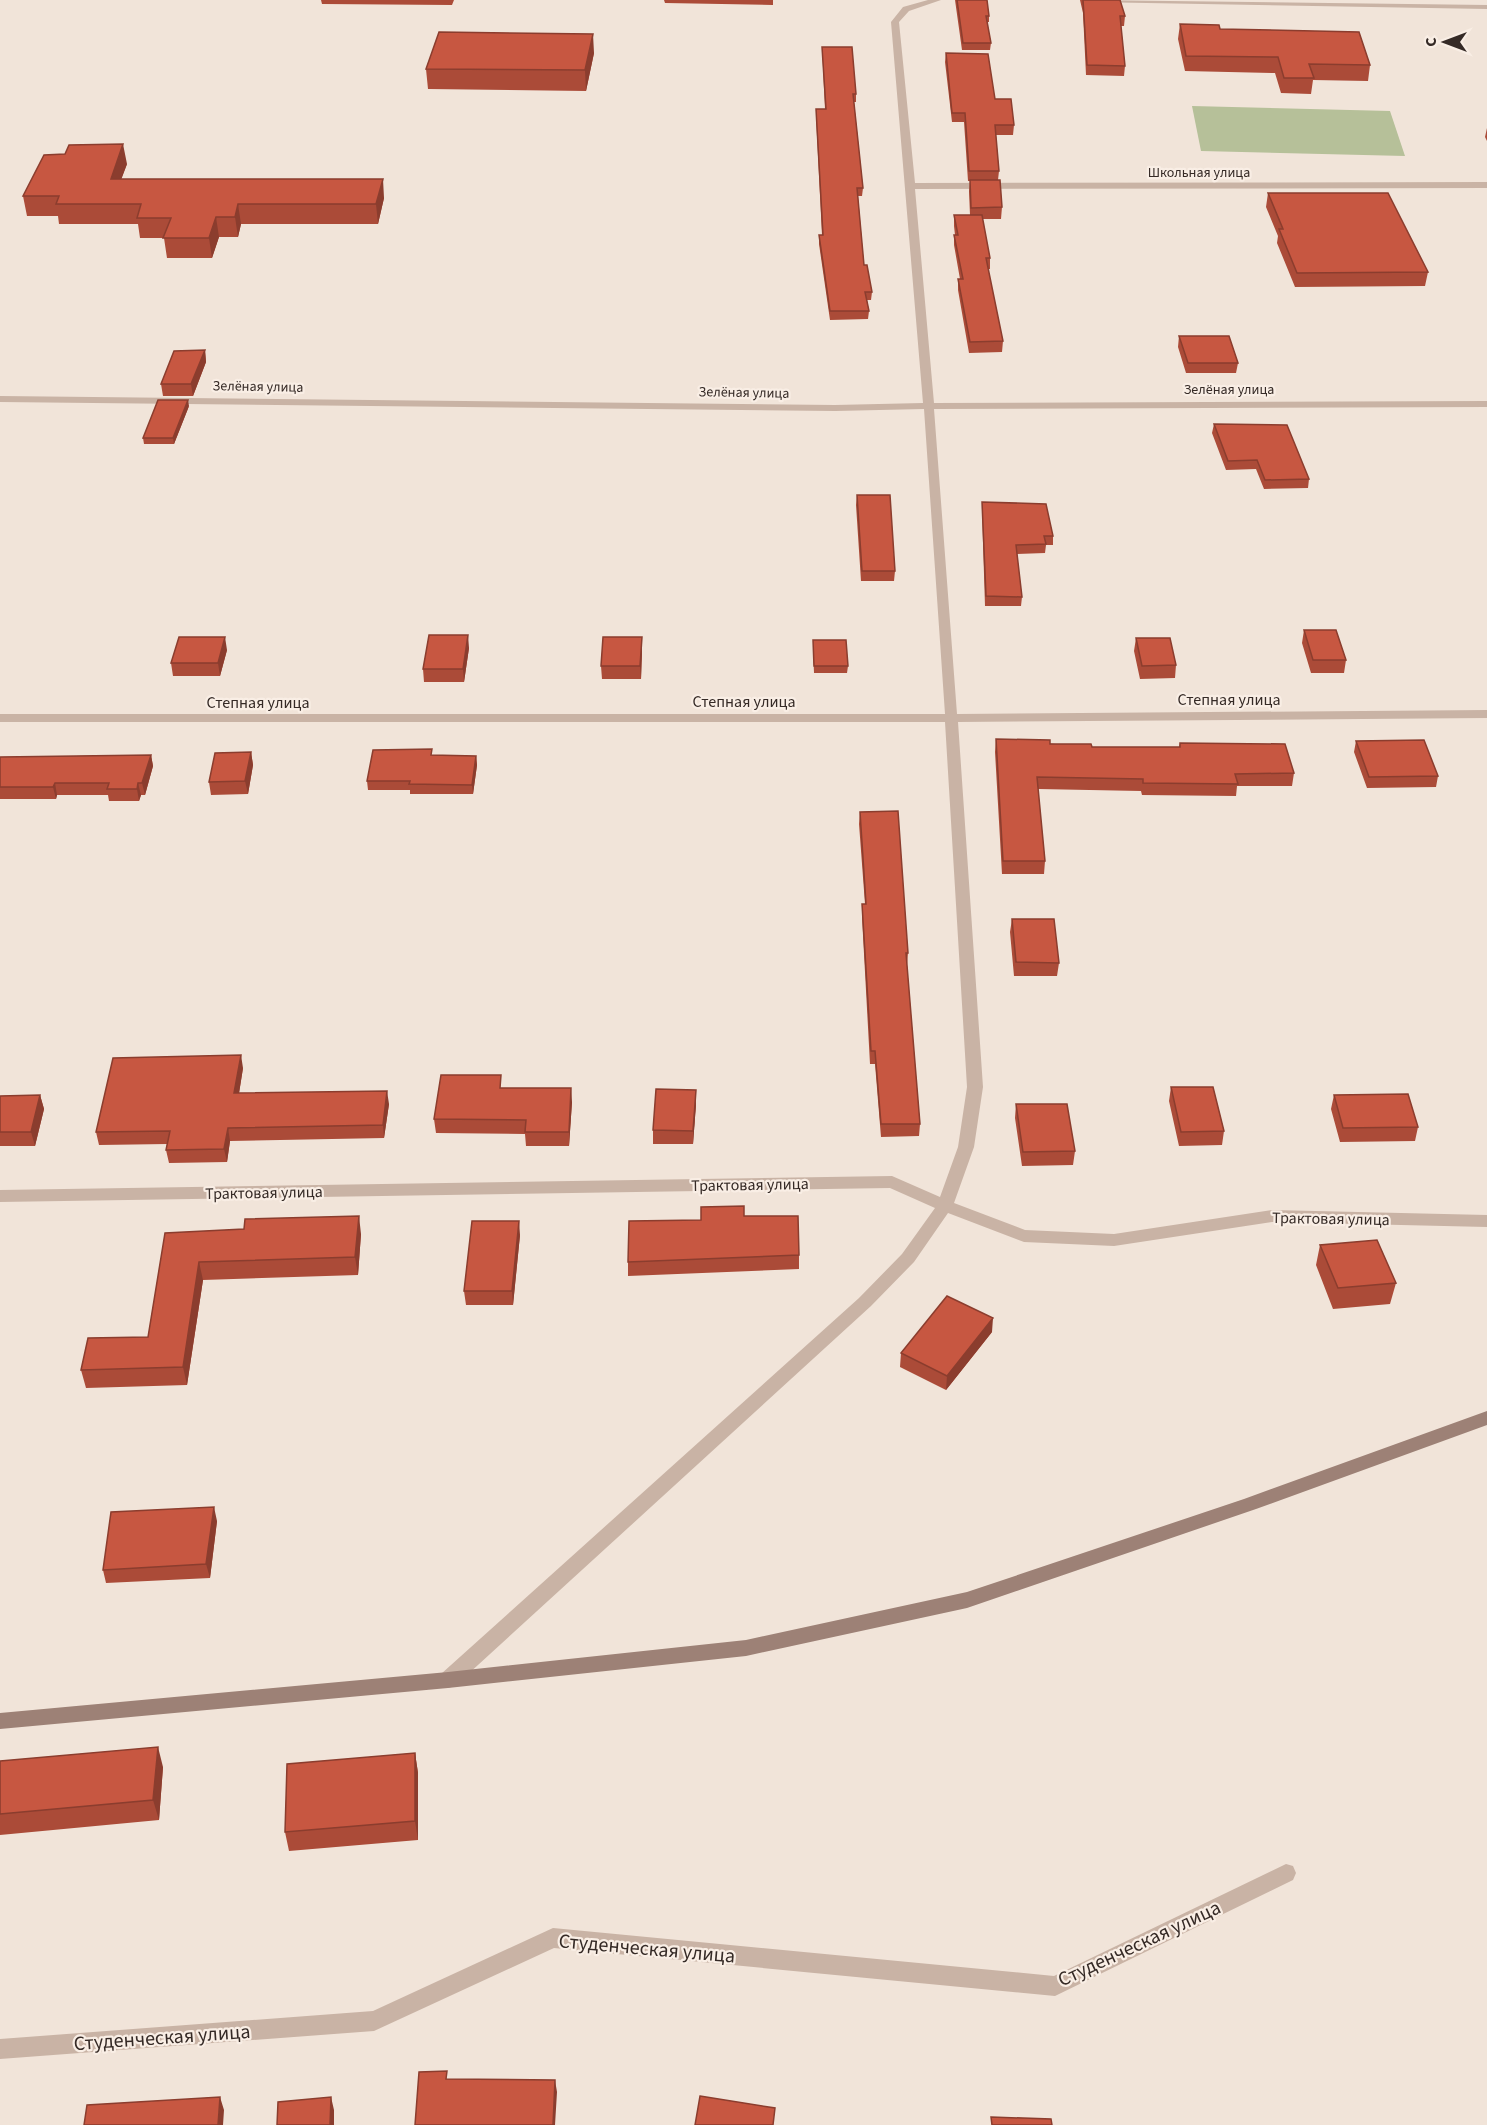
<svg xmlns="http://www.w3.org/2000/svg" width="1487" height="2125" font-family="'Source Sans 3',sans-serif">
<rect width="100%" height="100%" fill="#f1e4d9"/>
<path fill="#b6c099" d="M 1192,106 L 1390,111 L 1405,156 L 1201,151 Z"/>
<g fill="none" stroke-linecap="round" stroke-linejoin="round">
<path fill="#c9b3a5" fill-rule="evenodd" d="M 928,0 L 941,0 L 909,11 L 899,22 L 915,183 L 1487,182 L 1487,188 L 915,189 L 934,403 L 1487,401 L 1487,407 L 934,409 L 957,714 L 1487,710 L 1487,718 L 958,722 L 983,1087 L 974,1147 L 954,1203 L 1025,1230 L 1114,1234 L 1272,1210 L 1487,1215 L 1487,1227 L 1272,1222 L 1114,1246 L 1024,1242 L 948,1213 L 914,1262 L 871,1306 L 455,1686 L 448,1688 L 441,1686 L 438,1680 L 441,1674 L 859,1298 L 902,1254 L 935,1208 L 890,1188 L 0,1202 L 0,1190 L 892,1176 L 940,1197 L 958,1147 L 967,1087 L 945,722 L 0,722 L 0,714 L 945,714 L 924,409 L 835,411 L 0,402 L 0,396 L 835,405 L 923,403 L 891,22 L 903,7 Z
M 1087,0 L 1487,5 L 1487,9 L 1091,2 Z
M 1286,1864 L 1293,1866 L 1296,1873 L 1293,1880 L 1055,1996 L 554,1948 L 374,2031 L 0,2059 L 0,2039 L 373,2011 L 553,1928 L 1054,1976 Z"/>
<path fill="#9d8176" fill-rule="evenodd" d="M 1487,1411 L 1487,1425 L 1256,1509 L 967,1608 L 746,1656 L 448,1688 L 0,1729 L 0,1713 L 448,1672 L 746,1640 L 967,1592 L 1244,1499 Z"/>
</g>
<path fill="#ab4b38" d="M 321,0 L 454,0 L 452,5 L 322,4 Z
M 664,0 L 773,0 L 773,5 L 665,3 Z
M 955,0 L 987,0 L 989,16 L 989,22 L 987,22 L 991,43 L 990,50 L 962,50 Z
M 1080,0 L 1120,0 L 1125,16 L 1124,26 L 1121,26 L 1125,66 L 1124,76 L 1086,75 L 1083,13 Z
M 1180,24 L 1220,29 L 1370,65 L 1368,81 L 1313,80 L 1311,94 L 1281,93 L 1275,73 L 1185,71 L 1178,39 Z
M 822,47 L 856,94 L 856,102 L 854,102 L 863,188 L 862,196 L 858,196 L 864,265 L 872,292 L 871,300 L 867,300 L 869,311 L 868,319 L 830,320 L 819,244 L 819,235 L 822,235 L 816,117 L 816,109 L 825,109 Z
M 594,53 L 586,91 L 428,89 L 426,69 Z
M 946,53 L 995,99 L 1014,125 L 1013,135 L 996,135 L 999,171 L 998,180 L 1002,207 L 1001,219 L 982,219 L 990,258 L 990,269 L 988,269 L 1003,341 L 1002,352 L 969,353 L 958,290 L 958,279 L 960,279 L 954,245 L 954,235 L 955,235 L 954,226 L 954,215 L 970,215 L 969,191 L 970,181 L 968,181 L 964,122 L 952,122 L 945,62 Z
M 1487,128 L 1487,141 L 1485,137 Z
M 127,164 L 121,179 L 384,198 L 378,224 L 241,224 L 238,237 L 219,237 L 212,258 L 167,258 L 164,238 L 140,238 L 138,224 L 59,224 L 58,216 L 27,216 L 23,196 Z
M 1268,193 L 1428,272 L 1425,286 L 1295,287 L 1277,243 L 1278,236 L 1266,207 Z
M 1179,336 L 1238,363 L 1236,373 L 1186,373 L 1178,347 Z
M 205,350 L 206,362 L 193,396 L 163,396 L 161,384 Z
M 189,406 L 174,444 L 144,444 L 143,438 Z
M 1214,424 L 1309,479 L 1308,488 L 1264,489 L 1256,469 L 1226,470 L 1212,433 Z
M 857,495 L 895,571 L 894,581 L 861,581 L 856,505 Z
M 982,502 L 1053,536 L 1053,545 L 1046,545 L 1045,553 L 1017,554 L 1022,597 L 1021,606 L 985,606 L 982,511 Z
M 1304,630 L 1346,660 L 1344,673 L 1311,673 L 1302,643 Z
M 1136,638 L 1176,665 L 1175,678 L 1140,679 L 1134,651 Z
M 813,647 L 848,666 L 847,673 L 814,673 Z
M 469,648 L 464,682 L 424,682 L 423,669 Z
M 227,650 L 220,676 L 173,676 L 171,663 Z
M 642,650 L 641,679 L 602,679 L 601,666 Z
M 996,739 L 1092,747 L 1179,747 L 1180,743 L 1294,773 L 1292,786 L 1237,786 L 1236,796 L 1142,795 L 1141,791 L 1038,789 L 1045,861 L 1044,874 L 1002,874 L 995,752 Z
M 1356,741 L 1438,776 L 1436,787 L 1367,788 L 1354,752 Z
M 251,752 L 253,765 L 248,794 L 211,795 L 209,782 Z
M 151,755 L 153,766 L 145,795 L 141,795 L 139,801 L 109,801 L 108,795 L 57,795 L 56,799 L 0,799 L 0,757 Z
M 432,755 L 476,756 L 477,765 L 473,794 L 410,794 L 410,790 L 368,790 L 367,781 Z
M 860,812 L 908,953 L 907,965 L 920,1124 L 919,1136 L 881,1137 L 875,1064 L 870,1064 L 862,917 L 862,904 L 865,904 L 859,824 Z
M 1012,919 L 1059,963 L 1057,976 L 1014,976 L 1010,932 Z
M 243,1068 L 239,1093 L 389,1104 L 384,1138 L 230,1141 L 227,1162 L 169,1163 L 166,1150 L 167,1144 L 99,1145 L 96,1132 Z
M 1171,1087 L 1224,1131 L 1222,1145 L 1179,1146 L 1169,1101 Z
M 502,1088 L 572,1102 L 569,1146 L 526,1146 L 525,1134 L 436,1133 L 434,1119 Z
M 40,1095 L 44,1109 L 35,1146 L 0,1146 L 0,1096 Z
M 1334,1095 L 1418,1127 L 1415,1141 L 1340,1142 L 1331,1109 Z
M 696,1104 L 693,1144 L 653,1144 L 653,1130 Z
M 1016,1104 L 1075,1151 L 1073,1165 L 1022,1166 L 1015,1118 Z
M 701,1220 L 799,1255 L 799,1269 L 628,1276 L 628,1262 Z
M 165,1233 L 361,1234 L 358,1275 L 203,1280 L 187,1385 L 86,1388 L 81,1370 L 148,1337 Z
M 520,1235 L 513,1305 L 466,1305 L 464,1291 Z
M 1320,1245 L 1396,1283 L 1390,1304 L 1333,1309 L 1316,1265 Z
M 992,1332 L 946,1390 L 900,1367 L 901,1353 Z
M 217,1521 L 210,1578 L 106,1583 L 103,1570 Z
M 415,1753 L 418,1773 L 418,1840 L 289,1851 L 285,1832 Z
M 0,1761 L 163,1767 L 159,1820 L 0,1835 Z"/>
<path fill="#8b3d2e" d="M 593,34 L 594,53 L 586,91 L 585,70 Z
M 123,144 L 127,164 L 114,199 L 111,179 Z
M 383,179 L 384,198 L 378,224 L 376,204 Z
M 238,204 L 241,224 L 238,237 L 235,217 Z
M 216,217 L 219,237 L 212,258 L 209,238 Z
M 205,350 L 206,362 L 193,396 L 191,384 Z
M 188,400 L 189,406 L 174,444 L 173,438 Z
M 468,635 L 469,648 L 464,682 L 463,669 Z
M 225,637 L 227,650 L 220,676 L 218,663 Z
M 642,637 L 642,650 L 641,679 L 640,666 Z
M 251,752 L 253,765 L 248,794 L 245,781 Z
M 151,755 L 153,766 L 145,795 L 142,783 Z
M 476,756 L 477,765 L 473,794 L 472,785 Z
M 55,783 L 57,795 L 56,799 L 53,787 Z
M 138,783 L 141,795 L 139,801 L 137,789 Z
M 241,1055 L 243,1068 L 237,1106 L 234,1093 Z
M 571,1088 L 572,1102 L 569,1146 L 569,1132 Z
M 696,1090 L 696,1104 L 693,1144 L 693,1131 Z
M 387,1091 L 389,1104 L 384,1138 L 383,1125 Z
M 40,1095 L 44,1109 L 35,1146 L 31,1132 Z
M 228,1128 L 230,1141 L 227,1162 L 224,1149 Z
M 359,1216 L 361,1234 L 358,1275 L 355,1257 Z
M 519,1221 L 520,1235 L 513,1305 L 512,1291 Z
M 199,1262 L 203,1280 L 187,1385 L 183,1367 Z
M 993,1318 L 992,1332 L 946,1390 L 947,1376 Z
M 214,1507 L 217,1521 L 210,1578 L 206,1564 Z
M 158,1747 L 163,1767 L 159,1820 L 153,1800 Z
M 415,1753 L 418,1773 L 418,1840 L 415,1821 Z
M 555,2080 L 557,2092 L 555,2125 L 553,2125 Z
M 220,2097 L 224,2110 L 223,2125 L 218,2125 Z
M 331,2097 L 334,2110 L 334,2125 L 330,2125 Z"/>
<path fill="#c75741" stroke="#8b3d2e" stroke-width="1.5" d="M 957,0 L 987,0 L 989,16 L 986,16 L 991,43 L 963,43 Z
M 1083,0 L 1120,0 L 1125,16 L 1120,16 L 1125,66 L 1087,65 Z
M 1180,24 L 1219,25 L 1220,29 L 1359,32 L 1370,65 L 1309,64 L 1314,78 L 1284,78 L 1278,57 L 1186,56 Z
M 439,32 L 593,34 L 585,70 L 426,69 Z
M 822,47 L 852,47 L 856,94 L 853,94 L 863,188 L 857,188 L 864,265 L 867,265 L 872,292 L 865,292 L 869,311 L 830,311 L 819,235 L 823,235 L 816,109 L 826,109 Z
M 946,53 L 988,54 L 995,99 L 1011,99 L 1014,125 L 995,125 L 999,171 L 969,171 L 965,113 L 952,113 Z
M 123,144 L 111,179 L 383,179 L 376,204 L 238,204 L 235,217 L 216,217 L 209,238 L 163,238 L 171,218 L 137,218 L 141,204 L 56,204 L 59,196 L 23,196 L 44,155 L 65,154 L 69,145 Z
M 970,180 L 1000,180 L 1002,207 L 971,208 Z
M 1268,193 L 1388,193 L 1428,272 L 1297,273 L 1279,229 L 1283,229 Z
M 954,215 L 982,215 L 990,258 L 986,258 L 1003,341 L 970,342 L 958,279 L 963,279 L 954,235 L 958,235 Z
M 1179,336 L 1229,336 L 1238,363 L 1188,363 Z
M 205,350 L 191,384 L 161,384 L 174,351 Z
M 158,400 L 188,400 L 173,438 L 143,438 Z
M 1214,424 L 1287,425 L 1309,479 L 1265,480 L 1257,460 L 1228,461 Z
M 857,495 L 890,495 L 895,571 L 862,571 Z
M 982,502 L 1046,504 L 1053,536 L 1044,536 L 1046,544 L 1016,545 L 1022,597 L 986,596 Z
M 1304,630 L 1336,630 L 1346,660 L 1313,660 Z
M 429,635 L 468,635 L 463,669 L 423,669 Z
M 179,637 L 225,637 L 218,663 L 171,663 Z
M 603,637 L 642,637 L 640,666 L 601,666 Z
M 1136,638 L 1170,638 L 1176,665 L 1142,666 Z
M 813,640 L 846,640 L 848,666 L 814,666 Z
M 996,739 L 1050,740 L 1050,744 L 1091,744 L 1092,747 L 1180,747 L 1180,743 L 1285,744 L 1294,773 L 1235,774 L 1238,784 L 1143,783 L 1143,779 L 1037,777 L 1045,861 L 1003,861 Z
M 1424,740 L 1438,776 L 1369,777 L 1356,741 Z
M 432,749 L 431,755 L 476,756 L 472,785 L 409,784 L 410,781 L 367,781 L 373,750 Z
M 251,752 L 245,781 L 209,782 L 215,753 Z
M 151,755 L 142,783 L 138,783 L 137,789 L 107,789 L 109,783 L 55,783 L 53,787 L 0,787 L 0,757 Z
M 898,811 L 908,953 L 906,953 L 920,1124 L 881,1124 L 875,1051 L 871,1051 L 862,904 L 866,904 L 860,812 Z
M 1012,919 L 1054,919 L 1059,963 L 1016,962 Z
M 241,1055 L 234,1093 L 387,1091 L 383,1125 L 228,1128 L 224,1149 L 166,1150 L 170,1131 L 96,1132 L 113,1058 Z
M 441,1075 L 501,1075 L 500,1088 L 571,1088 L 569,1132 L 525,1132 L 526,1120 L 434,1119 Z
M 1171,1087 L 1213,1087 L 1224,1131 L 1181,1132 Z
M 656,1089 L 696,1090 L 693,1131 L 653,1130 Z
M 1408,1094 L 1418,1127 L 1343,1128 L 1334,1095 Z
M 40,1095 L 31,1132 L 0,1132 L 0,1096 Z
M 1016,1104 L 1067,1104 L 1075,1151 L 1023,1152 Z
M 744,1206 L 744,1216 L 798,1216 L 799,1255 L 628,1262 L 629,1221 L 701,1220 L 701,1207 Z
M 359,1216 L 355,1257 L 199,1262 L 183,1367 L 81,1370 L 88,1338 L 148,1337 L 165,1233 L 244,1229 L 245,1219 Z
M 472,1221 L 519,1221 L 512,1291 L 464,1291 Z
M 1377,1240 L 1396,1283 L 1338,1288 L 1320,1245 Z
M 947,1296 L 993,1318 L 947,1376 L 901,1353 Z
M 214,1507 L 206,1564 L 103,1570 L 111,1512 Z
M 158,1747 L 153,1800 L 0,1814 L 0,1761 Z
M 415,1753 L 415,1821 L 285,1832 L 287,1764 Z
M 447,2071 L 446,2079 L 555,2080 L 553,2125 L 415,2125 L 419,2072 Z
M 700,2096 L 775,2108 L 773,2125 L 695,2125 Z
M 220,2097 L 218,2125 L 84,2125 L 87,2105 Z
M 331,2097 L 330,2125 L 277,2125 L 278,2102 Z
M 991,2117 L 1051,2119 L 1052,2125 L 992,2125 Z"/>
<g text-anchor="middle" stroke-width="4.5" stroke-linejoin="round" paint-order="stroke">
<g font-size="14" fill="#352a26" stroke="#f9eee5">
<text x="1199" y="177">Школьная улица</text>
<text transform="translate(258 386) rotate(1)" y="5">Зелёная улица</text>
<text x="1229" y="394">Зелёная улица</text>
<text transform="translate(744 392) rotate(1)" y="5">Зелёная улица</text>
</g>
<g font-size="16" fill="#352a26" stroke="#f9eee5">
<text x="1229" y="705">Степная улица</text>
<text x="744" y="707">Степная улица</text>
<text x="258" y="708">Степная улица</text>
<text transform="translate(750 1184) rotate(-1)" y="6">Трактовая улица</text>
<text transform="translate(264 1192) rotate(-1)" y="6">Трактовая улица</text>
<text transform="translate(1331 1218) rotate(1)" y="6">Трактовая улица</text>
</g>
<g font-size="20" fill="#352a26" stroke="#f9eee5">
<text transform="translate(1139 1943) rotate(-25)" y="7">Студенческая улица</text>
<text transform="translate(647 1948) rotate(5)" y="7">Студенческая улица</text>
<text transform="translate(162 2037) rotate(-4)" y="7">Студенческая улица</text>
</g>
</g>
<g transform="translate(1445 42) rotate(270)" stroke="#f9eee5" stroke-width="4.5" paint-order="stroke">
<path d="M0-4.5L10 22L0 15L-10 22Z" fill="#352a26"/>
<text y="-9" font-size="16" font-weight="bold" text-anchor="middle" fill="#352a26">С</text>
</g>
</svg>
